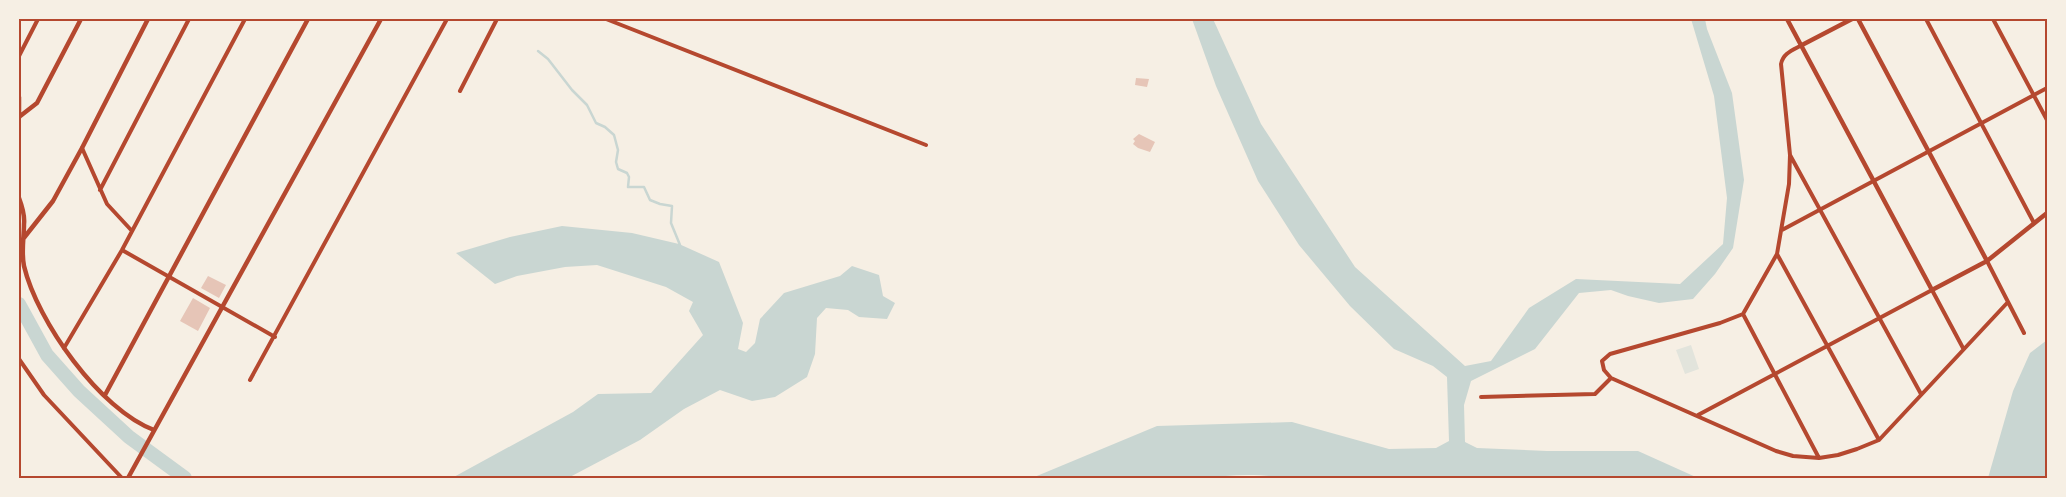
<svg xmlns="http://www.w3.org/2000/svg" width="2066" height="497" font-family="'Fira Sans',sans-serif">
<rect width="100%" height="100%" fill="#f6efe4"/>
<path fill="#e2e4dc" d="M 1691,345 L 1699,369 L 1685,374 L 1676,350 Z"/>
<path fill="#c9d6d2" d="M 1192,19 L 1213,19 L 1261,124 L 1355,267 L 1465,366 L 1491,361 L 1529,308 L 1576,279 L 1680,284 L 1723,244 L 1727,198 L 1714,96 L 1691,19 L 1705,19 L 1707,29 L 1732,93 L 1744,180 L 1733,248 L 1715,274 L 1693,299 L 1659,303 L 1628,296 L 1611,290 L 1579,293 L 1535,349 L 1471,381 L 1464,405 L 1465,442 L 1477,448 L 1547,451 L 1638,451 L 1698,478 L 1283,478 C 1258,473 1229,475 1203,478 L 1032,478 L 1157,426 L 1292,422 L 1389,449 L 1436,448 L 1449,441 L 1447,377 L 1433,366 L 1394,349 L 1350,306 L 1299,245 L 1258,181 L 1216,86 Z
M 562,226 L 632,233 L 679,244 L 719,262 L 743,323 L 738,349 L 746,352 L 755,343 L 760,319 L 784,293 L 840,276 L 852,266 L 879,275 L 883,296 L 895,303 L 887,319 L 859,317 L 848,310 L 826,308 L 817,318 L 815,354 L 807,377 L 775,397 L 752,401 L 720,390 L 684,409 L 640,440 L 568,478 L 452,478 L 573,412 L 598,394 L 651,393 L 703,335 L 689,311 L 693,302 L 666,287 L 597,265 L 565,267 L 517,276 L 495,284 L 456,253 L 510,237 Z
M 2047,340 L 2047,473 L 2045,478 L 1988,478 L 2013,391 L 2030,353 Z"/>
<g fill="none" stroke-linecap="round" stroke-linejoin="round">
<path stroke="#c9d6d2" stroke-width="2.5" d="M 538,51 L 548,59 L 572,90 L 587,105 L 596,123 L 605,127 L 614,135 L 618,150 L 616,162 L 618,169 L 627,173 L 629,177 L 628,187 L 644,187 L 650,200 L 660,204 L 672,206 L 671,223 L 680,245"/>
<path stroke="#c9d6d2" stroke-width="14" d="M 19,304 L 47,355 L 79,391 L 129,437 L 185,478"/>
</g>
<path fill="#e6c5b7" d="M 1136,78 L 1149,79 L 1147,87 L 1135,85 Z
M 1139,134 L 1155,142 L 1150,152 L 1138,148 L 1133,144 L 1135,141 L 1133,139 Z
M 208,276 L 226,285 L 219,298 L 201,288 Z
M 193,298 L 210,308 L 198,331 L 180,321 Z"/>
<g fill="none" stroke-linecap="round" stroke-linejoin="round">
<path stroke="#b5482f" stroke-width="4" d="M 606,19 L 926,145
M 1926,19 L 2034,223
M 1993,19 L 2047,120
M 1802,45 C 1793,50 1783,53 1781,64 L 1790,155 L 1789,184 L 1777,254 L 1743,314 L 1720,323 L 1610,354 L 1602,361 L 1604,370 L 1611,378 L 1776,451 L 1793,456 L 1819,458 L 1838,455 L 1857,449 L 1879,440 L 2008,302
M 19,56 L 38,19
M 460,91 L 497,19
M 82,148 L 107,204 L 132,231
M 1790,155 L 1921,394
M 100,190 L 189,19
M 1782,230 L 2047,88
M 122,250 L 275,337
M 1777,254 L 1879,440
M 1987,261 L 2024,333
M 1743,314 L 1819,458
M 64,348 L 122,250 L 245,19
M 19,359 L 44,395 L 122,478
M 250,380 L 447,19
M 1481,397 L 1595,394 L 1611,378
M 1698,415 L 1932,290 L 1963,348"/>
<path stroke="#b5482f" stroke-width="4.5" d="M 1787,19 L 1932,290 L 1987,261 L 2047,213
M 1858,19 L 1987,261
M 1802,45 L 1852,19
M 19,97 L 19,118
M 19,117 L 37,103 L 81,19
M 19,198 C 22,206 25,215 24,224 C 24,238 21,252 24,266 C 37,321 100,410 154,430
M 23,239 L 53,201 L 82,148 L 148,19
M 105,395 L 308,19
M 128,478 L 381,19"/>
</g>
<rect width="2066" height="497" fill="none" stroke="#f6efe4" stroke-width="40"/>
<rect x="20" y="20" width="2026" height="457" fill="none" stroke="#b5482f" stroke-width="2"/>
</svg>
